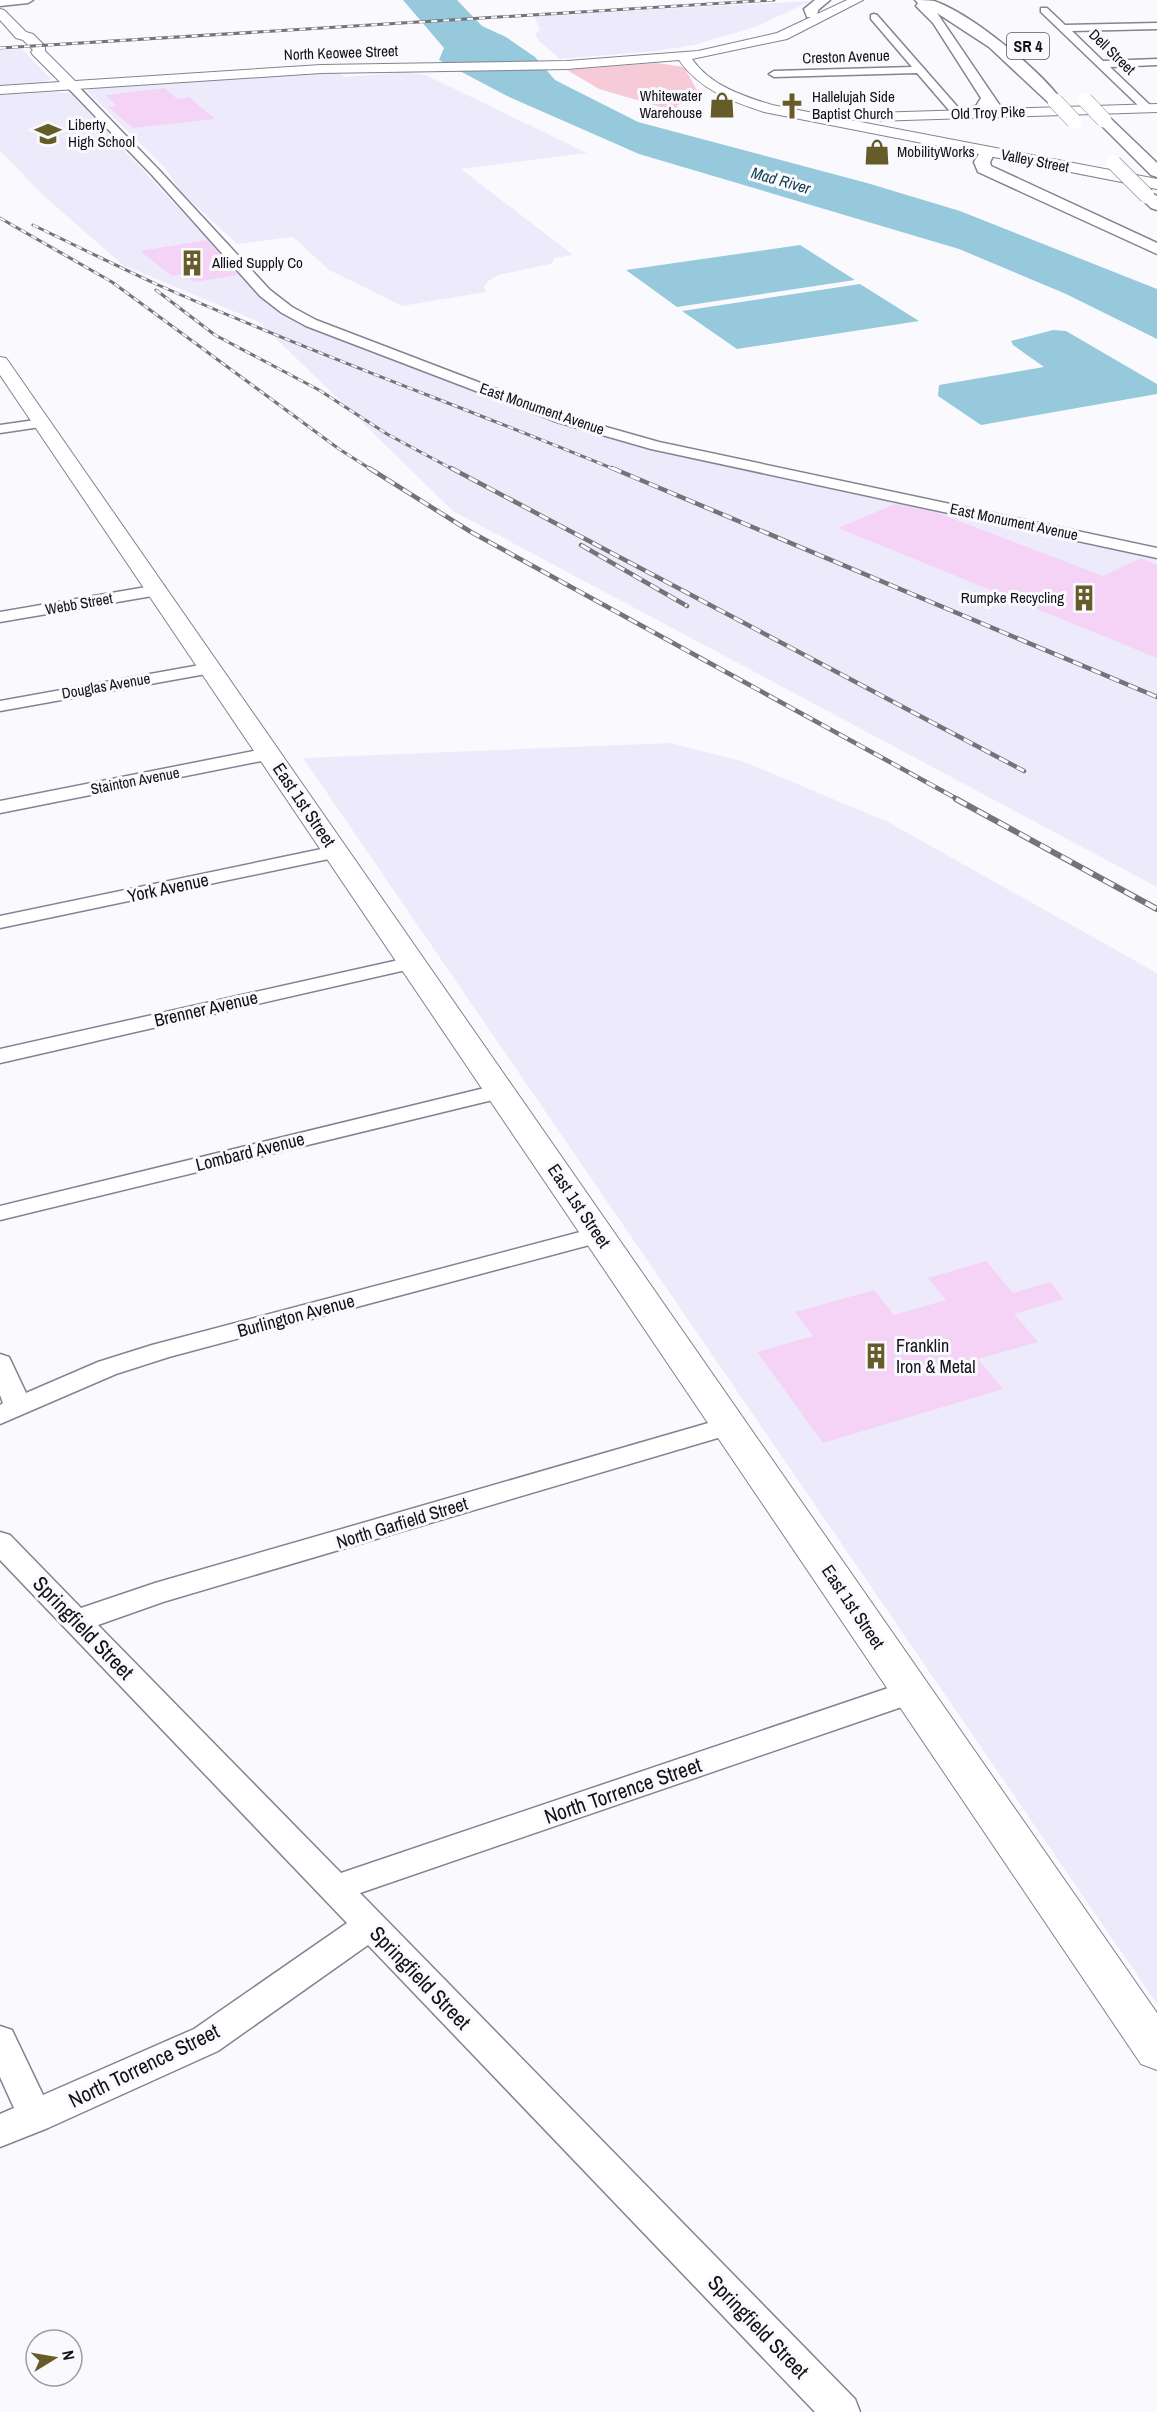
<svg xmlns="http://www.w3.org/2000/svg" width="1157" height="2412" font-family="'Archivo Narrow',sans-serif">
<rect width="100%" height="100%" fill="#fafafe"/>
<path fill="#edebfb" d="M 811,1 L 755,27 L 694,45 L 656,51 L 560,59 L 539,41 L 535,34 L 540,30 L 534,16 Z
M 22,49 L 51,79 L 45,82 L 0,85 L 0,50 Z
M 336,71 L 345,77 L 406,72 L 426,75 L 587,153 L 461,169 L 573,255 L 554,258 L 554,261 L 550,264 L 498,275 L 487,282 L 484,287 L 486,292 L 402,306 L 329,270 L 293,237 L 237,244 L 181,192 L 165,168 L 87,91 L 97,87 Z
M 52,92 L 68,93 L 73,96 L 249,283 L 277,309 L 656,446 L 1157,554 L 1157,887 L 453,511 L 259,322 L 123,265 L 46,198 L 0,151 L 0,95 Z
M 670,743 L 742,761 L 888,822 L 1157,973 L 1157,2004 L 303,758 Z"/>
<path fill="#f7cad8" d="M 657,63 L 684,67 L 702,99 L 677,105 L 681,113 L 599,89 L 567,70 Z"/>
<path fill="#97c9dc" d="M 403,0 L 457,0 L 482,26 L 506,37 L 535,57 L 555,80 L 638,122 L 867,183 L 960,211 L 1157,289 L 1157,339 L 1066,294 L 959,249 L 639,154 L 507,96 L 439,60 L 444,48 Z
M 800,245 L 855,280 L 677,307 L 626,270 Z
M 860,284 L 919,321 L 737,349 L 682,311 Z
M 1053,330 L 1066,331 L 1157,384 L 1157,394 L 981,425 L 938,396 L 939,385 L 1044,367 L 1013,345 L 1011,341 Z"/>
<path fill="#f4d3f6" d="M 165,88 L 177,99 L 189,97 L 215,119 L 133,128 L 108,107 L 117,106 L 105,95 Z
M 207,240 L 238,275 L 194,282 L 182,274 L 172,276 L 140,251 Z
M 895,504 L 935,512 L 1103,576 L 1141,558 L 1157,565 L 1157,658 L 838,528 Z
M 986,1261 L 1013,1293 L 1050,1282 L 1064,1299 L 1014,1314 L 1038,1342 L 978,1359 L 1003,1389 L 823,1443 L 757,1352 L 813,1336 L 795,1312 L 874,1290 L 894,1315 L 946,1300 L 928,1278 Z"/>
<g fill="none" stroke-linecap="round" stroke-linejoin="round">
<g stroke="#848293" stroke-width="3">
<path id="minor" d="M 0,0 L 33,0 L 28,3 L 0,6 Z
M 1041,8 L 1047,8 L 1065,25 L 1157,23 L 1157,29 L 1072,31 L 1103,61 L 1157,59 L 1157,65 L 1110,67 L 1151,106 L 1151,110 L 1143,110 L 1041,12 Z
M 874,14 L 877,15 L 962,112 L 962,116 L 954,116 L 917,73 L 774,77 L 769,74 L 774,71 L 912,67 L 871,19 L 871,15 Z
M 71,82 L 75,83 L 160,171 L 270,290 L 292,307 L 316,320 L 567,416 L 659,442 L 1157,548 L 1157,558 L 651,449 L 557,422 L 306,326 L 282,313 L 260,296 L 152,175 L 67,87 L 66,85 Z
M 42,419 L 47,420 L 49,423 L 47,426 L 0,433 L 0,425 Z
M 158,585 L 164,586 L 166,590 L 164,594 L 0,622 L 0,612 Z
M 211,663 L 217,664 L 220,668 L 217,672 L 0,711 L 0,701 Z
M 269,748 L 276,750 L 278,754 L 276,758 L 0,813 L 0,801 Z
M 336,846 L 343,848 L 346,852 L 343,856 L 0,928 L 0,916 Z
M 412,957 L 419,959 L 423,963 L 419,967 L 0,1063 L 0,1049 Z
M 501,1084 L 509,1086 L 512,1091 L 509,1096 L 0,1220 L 0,1206 Z
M 599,1227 L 608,1230 L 611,1235 L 608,1240 L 169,1357 L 116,1374 L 0,1424 L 0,1405 L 3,1403 L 0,1395 L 0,1354 L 9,1357 L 26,1393 L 98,1362 L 152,1345 Z
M 729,1417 L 738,1420 L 742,1426 L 738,1432 L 163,1602 L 98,1625 L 341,1873 L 900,1684 L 911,1681 L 922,1684 L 926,1692 L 922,1700 L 360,1893 L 855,2399 L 860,2412 L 815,2412 L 368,1945 L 218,2051 L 48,2128 L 0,2147 L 0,2114 L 14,2108 L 0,2077 L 0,2026 L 12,2030 L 43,2095 L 194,2029 L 347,1923 L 0,1560 L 0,1532 L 10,1535 L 81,1608 L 155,1583 Z"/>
</g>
<g stroke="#848293" stroke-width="2">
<path id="major" d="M 847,0 L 863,0 L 787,39 L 692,59 C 711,86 743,96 772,105 L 1157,179 L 1157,189 L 764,112 C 731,101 700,90 679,60 L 567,69 L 321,73 L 0,94 L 0,86 L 60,82 L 33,55 L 31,52 L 33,50 L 23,40 L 16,38 L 0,20 L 0,9 L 4,10 L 26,32 L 33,34 L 45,46 L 45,51 L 75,81 L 321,65 L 567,61 L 698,51 L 777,33 Z
M 1157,104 L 1157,112 L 873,121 L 866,117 L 873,113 Z
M 0,357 L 6,358 L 1157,2013 L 1157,2070 L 1141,2064 L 0,375 Z"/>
</g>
<g stroke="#848293" stroke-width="3">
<path id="highway" d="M 815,0 L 830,0 L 818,10 L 817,17 L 807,17 L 804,9 Z
M 915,0 C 921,0 928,0 934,1 C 970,13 1040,70 1062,101 L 1060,104 L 1050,104 L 989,47 L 937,13 L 1005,113 L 998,117 L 993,116 L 989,110 L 958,118 L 953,117 L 951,114 L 953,111 L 976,106 L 981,98 L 933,23 L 916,6 L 918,3 Z
M 1104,115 L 1109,117 L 1157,163 L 1157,177 L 1151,175 L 1096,120 L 1099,117 Z
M 987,147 L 995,152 L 990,162 L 991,166 L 1157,243 L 1157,254 L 978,172 L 974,162 L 982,149 Z
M 1147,191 L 1157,196 L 1157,210 L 1151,208 L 1139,196 Z"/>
</g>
<use href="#minor" fill="#fff" fill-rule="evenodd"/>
<use href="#major" fill="#fff" fill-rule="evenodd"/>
<use href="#highway" fill="#fff" fill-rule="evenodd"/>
<g stroke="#747378" stroke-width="3">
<path id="rail-far2" d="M 0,48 L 774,0
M 0,218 L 112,282 L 339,449 L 372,470
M 33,225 C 74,245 115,265 156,284 C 307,351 463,407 616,470
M 156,290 L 215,335 L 319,390 L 387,434 L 454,470"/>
</g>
<g stroke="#747378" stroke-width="4.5">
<path id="rail-far1" d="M 369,468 L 471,532 L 959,800
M 451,468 L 1024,771
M 612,468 L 1157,697
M 581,545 L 687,606"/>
</g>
<g stroke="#747378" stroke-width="6">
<path id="rail" d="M 956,799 L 1157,909"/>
</g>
<use href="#rail-far2" stroke="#fafafe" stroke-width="2" stroke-dasharray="6" stroke-linecap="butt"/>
<use href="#rail-far1" stroke="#fafafe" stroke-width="3" stroke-dasharray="10" stroke-linecap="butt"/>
<use href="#rail" stroke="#fafafe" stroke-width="4" stroke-dasharray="12" stroke-linecap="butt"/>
<g stroke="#848293" stroke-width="16" stroke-linecap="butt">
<path id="highway-bridge" d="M 1085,100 L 1104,120
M 1055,101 L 1074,121
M 1114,163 L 1147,196"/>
</g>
<use href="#highway-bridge" stroke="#fff" stroke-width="15"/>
</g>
<defs>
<g id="shop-bare" transform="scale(2.07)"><path d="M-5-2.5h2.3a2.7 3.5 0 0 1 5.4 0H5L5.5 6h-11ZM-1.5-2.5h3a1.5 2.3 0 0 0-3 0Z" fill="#665c29" stroke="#fafafe" stroke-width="2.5" paint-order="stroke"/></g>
<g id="church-bare" transform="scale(2.07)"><path d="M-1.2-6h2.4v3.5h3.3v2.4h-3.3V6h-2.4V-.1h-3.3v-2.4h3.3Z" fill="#665c29" stroke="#fafafe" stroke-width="2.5" paint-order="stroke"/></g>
<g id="school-bare" transform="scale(2.07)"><path d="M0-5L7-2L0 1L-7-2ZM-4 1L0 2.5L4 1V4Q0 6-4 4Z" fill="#665c29" stroke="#fafafe" stroke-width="2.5" paint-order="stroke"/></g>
<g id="building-bare" transform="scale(2.07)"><path d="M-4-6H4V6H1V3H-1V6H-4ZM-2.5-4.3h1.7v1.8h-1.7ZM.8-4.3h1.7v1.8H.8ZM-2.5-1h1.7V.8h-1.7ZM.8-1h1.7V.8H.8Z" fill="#665c29" stroke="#fafafe" stroke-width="2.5" paint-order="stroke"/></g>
</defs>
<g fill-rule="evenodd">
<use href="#shop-bare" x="722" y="105"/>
<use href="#church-bare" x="792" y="106"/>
<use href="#school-bare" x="48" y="134"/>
<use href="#shop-bare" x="877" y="152"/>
<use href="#building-bare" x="192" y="263"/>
<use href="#building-bare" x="1084" y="598"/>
<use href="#building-bare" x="876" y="1356"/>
</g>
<g text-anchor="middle" stroke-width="6" stroke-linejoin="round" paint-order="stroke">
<g font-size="15" fill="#121117" stroke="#fafafe">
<text transform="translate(1112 52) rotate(44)" y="5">Dell Street</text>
<text transform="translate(341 53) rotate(-2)" y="5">North Keowee Street</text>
<text transform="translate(846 57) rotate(-2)" y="5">Creston Avenue</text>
<text transform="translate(988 113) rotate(-2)" y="5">Old Troy Pike</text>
<text transform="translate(1035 161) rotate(11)" y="5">Valley Street</text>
<text transform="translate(542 409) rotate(19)" y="5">East Monument Avenue</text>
<text transform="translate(1014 522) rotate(12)" y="5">East Monument Avenue</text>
<text transform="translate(79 604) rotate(-10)" y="5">Webb Street</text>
<text transform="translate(106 686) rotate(-10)" y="5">Douglas Avenue</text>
<text transform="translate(135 781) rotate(-11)" y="5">Stainton Avenue</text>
</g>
<g font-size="15" fill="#121117" stroke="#fafafe" text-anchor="start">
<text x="702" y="101" text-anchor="end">Whitewater<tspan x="702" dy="17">Warehouse</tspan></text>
<text x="812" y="102">Hallelujah Side<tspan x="812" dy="17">Baptist Church</tspan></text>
<text x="68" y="130">Liberty<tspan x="68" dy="17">High School</tspan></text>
<text x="897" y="157">MobilityWorks</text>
<text x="212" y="268">Allied Supply Co</text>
<text x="1064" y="603" text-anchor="end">Rumpke Recycling</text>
</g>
<rect fill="#fafafe" stroke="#58575c" stroke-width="1.5" x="1007" y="33" width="42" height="26" rx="4.5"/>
<g font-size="16" font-weight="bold" fill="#121117">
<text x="1028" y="52">SR 4</text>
</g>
<g font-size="16" font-style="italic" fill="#123f4d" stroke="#fafafe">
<text transform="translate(781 180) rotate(16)" y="6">Mad River</text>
</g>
<g font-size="18" fill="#121117" stroke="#fafafe">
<text transform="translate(304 805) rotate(56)" y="6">East 1st Street</text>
<text transform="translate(168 888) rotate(-12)" y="6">York Avenue</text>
<text transform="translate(206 1009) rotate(-13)" y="6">Brenner Avenue</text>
<text transform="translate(250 1152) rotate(-14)" y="6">Lombard Avenue</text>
<text transform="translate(579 1206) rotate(56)" y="6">East 1st Street</text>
<text transform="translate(296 1316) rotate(-15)" y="6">Burlington Avenue</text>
<text transform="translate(402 1523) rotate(-17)" y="6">North Garfield Street</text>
<text transform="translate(853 1607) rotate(56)" y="6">East 1st Street</text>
</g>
<g font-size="18" fill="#121117" stroke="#fafafe" text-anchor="start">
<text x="896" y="1352">Franklin<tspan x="896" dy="21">Iron &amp; Metal</tspan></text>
</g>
<g font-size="21" fill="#121117" stroke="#fafafe">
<text transform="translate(83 1628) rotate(46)" y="7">Springfield Street</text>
<text transform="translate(623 1791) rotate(-19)" y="7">North Torrence Street</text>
<text transform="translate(420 1978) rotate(46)" y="7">Springfield Street</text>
<text transform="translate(144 2066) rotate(-26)" y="7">North Torrence Street</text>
<text transform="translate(758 2327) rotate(46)" y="7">Springfield Street</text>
</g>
</g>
<g transform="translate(54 2358) rotate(79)"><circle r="28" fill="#fafafe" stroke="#9d9da2" stroke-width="1.5"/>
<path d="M0-4.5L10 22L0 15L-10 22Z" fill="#665c29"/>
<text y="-9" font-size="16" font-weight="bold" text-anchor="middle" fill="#121117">N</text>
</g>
</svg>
